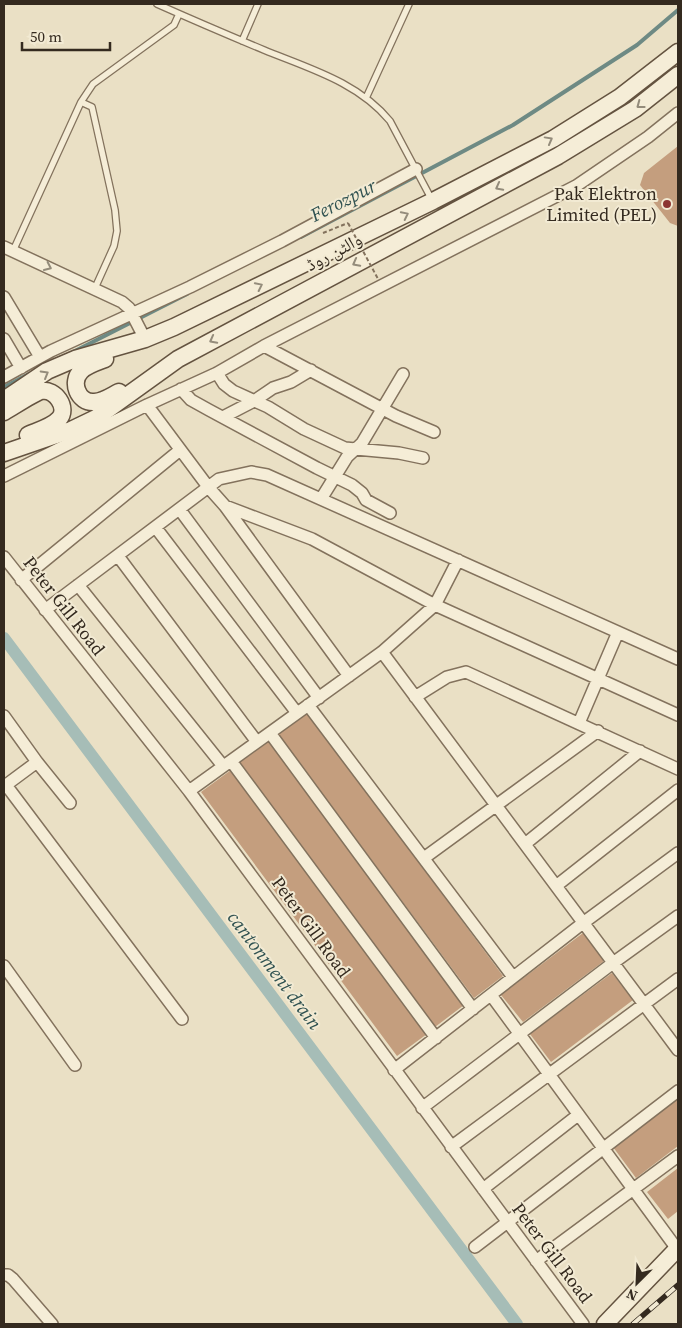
<svg xmlns="http://www.w3.org/2000/svg" width="682" height="1328" font-family="'Source Serif 4','Noto Naskh Arabic',serif">
<rect width="100%" height="100%" fill="#eae0c5"/>
<g fill="none" stroke-linecap="round" stroke-linejoin="round">
<path stroke="#6e8a84" stroke-width="4" d="M 301,237 L 513,125 L 637,45 L 678,10
M 73,352 L 187,294
M 4,387 L 29,374"/>
<path stroke="#a6bdb7" stroke-width="12" d="M 4,638 L 517,1324"/>
</g>
<path fill="#c49e7e" d="M 678,146 L 678,226 L 670,223 L 640,185 L 644,173 Z
M 307,712 L 503,976 L 474,998 L 278,734 Z
M 269,741 L 464,1005 L 435,1027 L 239,763 Z
M 231,770 L 427,1034 L 397,1056 L 201,792 Z
M 583,933 L 604,961 L 523,1022 L 501,995 Z
M 612,973 L 633,1000 L 551,1062 L 530,1034 Z
M 678,1098 L 678,1146 L 636,1178 L 613,1147 Z
M 678,1168 L 678,1211 L 668,1219 L 647,1192 Z"/>
<g fill="none" stroke-linecap="round" stroke-linejoin="round">
<g stroke="#83725d" stroke-width="8">
<path id="service" d="M 157,4 C 193,20 228,35 264,50 C 308,68 358,82 390,121 L 432,200
M 242,41 L 258,4
M 366,98 L 409,4
M 81,102 L 92,107 L 115,210 L 117,231 L 114,246 L 95,288
M 13,251 L 81,102 L 93,84 L 174,25 L 179,14"/>
</g>
<g stroke="#83725d" stroke-width="14">
<path id="minor" d="M 4,247 L 122,302 L 129,308 L 145,339
M 4,297 L 40,357
M 4,339 L 21,368
M 264,346 L 396,416 L 434,432
M 217,373 L 224,384 L 233,391 L 268,407 L 304,429 L 345,448 L 399,453 L 423,458
M 4,377 L 51,351 L 190,287 L 282,241 L 416,169
M 181,389 L 191,400 L 209,410 L 317,468 L 352,485 L 362,493 L 366,500 L 390,513
M 147,405 L 209,488 L 225,506 L 349,676
M 223,417 L 254,401 L 273,388 L 291,382 L 311,370
M 4,476 L 147,405 L 217,373 L 264,346 L 576,186 L 648,137 L 678,113
M 321,499 L 347,457 L 362,443 L 403,374
M 225,506 L 312,539 L 435,605 L 678,715
M 180,510 L 319,698
M 156,528 L 297,713
M 118,556 L 257,742
M 4,557 L 189,791 L 583,1324
M 21,580 L 180,450
M 78,585 L 223,766
M 45,610 L 219,479 L 251,472 L 267,475 L 678,659
M 382,652 L 678,1050
M 415,697 L 447,677 L 466,672 L 678,769
M 308,705 L 513,977
M 4,716 L 37,762 L 6,785 L 182,1019
M 579,723 L 618,632
M 270,733 L 473,1009
M 231,761 L 436,1038
M 37,762 L 70,803
M 189,791 L 382,652 L 435,605 L 458,560
M 525,844 L 640,751
M 424,858 L 598,731
M 556,886 L 678,790
M 4,966 L 75,1065
M 491,995 L 677,1249
M 394,1070 L 583,923 L 678,853
M 422,1108 L 613,963 L 678,916
M 451,1147 L 678,979
M 483,1189 L 578,1115
M 475,1247 L 678,1091
M 536,1261 L 678,1156
M 4,1275 L 8,1275 L 13,1279 L 52,1324"/>
</g>
<g stroke="#645340" stroke-width="19">
<path id="secondary" d="M 105,359 C 97,362 87,365 81,371 C 70,382 78,403 94,402 C 103,402 111,396 119,392
M 4,400 L 47,371 L 75,359 L 145,339 L 174,327 L 433,201 L 553,139 L 620,97 L 678,52
M 4,412 C 13,407 32,394 41,391 C 55,388 69,408 59,419 C 52,427 37,431 28,435
M 4,453 L 71,430 L 96,418 L 178,359 L 558,156 L 635,109 L 678,75
M 605,1324 L 678,1248"/>
</g>
<path stroke="#83725d" stroke-width="2" stroke-dasharray="4 2.5" stroke-linecap="butt" d="M 323,233 L 348,223"/>
<use href="#service" stroke="#f5edd7" stroke-width="5.5"/>
<use href="#minor" stroke="#f5edd7" stroke-width="11"/>
<use href="#secondary" stroke="#f5edd7" stroke-width="16"/>
<g stroke="#342a1f" stroke-width="5.5">
<path id="rail" d="M 633,1324 L 678,1285"/>
</g>
<use href="#rail" stroke="#f2ead3" stroke-width="4" stroke-dasharray="11" stroke-linecap="butt"/>
<path stroke="#83725d" stroke-width="2" stroke-dasharray="4 2.5" stroke-linecap="butt" d="M 348,223 L 378,279"/>
</g>
<defs><path id="oneway-chevron" d="M-2-3.5L2.5 0L-2 3.5" fill="none" stroke-width="1.6" stroke-linecap="round" stroke-linejoin="round" transform="scale(1.25)"/></defs>
<g stroke="#948c7b">
<use href="#oneway-chevron" transform="translate(640 105) rotate(143)"/>
<use href="#oneway-chevron" transform="translate(549 140) rotate(-29)"/>
<use href="#oneway-chevron" transform="translate(499 187) rotate(152)"/>
<use href="#oneway-chevron" transform="translate(405 215) rotate(-26)"/>
<use href="#oneway-chevron" transform="translate(356 263) rotate(152)"/>
<use href="#oneway-chevron" transform="translate(48 267) rotate(25)"/>
<use href="#oneway-chevron" transform="translate(259 286) rotate(-26)"/>
<use href="#oneway-chevron" transform="translate(213 340) rotate(152)"/>
<use href="#oneway-chevron" transform="translate(45 374) rotate(-30)"/>
</g>
<circle fill="#8c3532" stroke="#f2ead3" stroke-width="2" cx="667" cy="204" r="5"/>
<g text-anchor="middle" stroke-width="4" stroke-linejoin="round" paint-order="stroke">
<g font-size="18" fill="#342a1f" stroke="#f2ead3" text-anchor="end">
<text x="657" y="200">Pak Elektron<tspan x="657" dy="21">Limited (PEL)</tspan></text>
</g>
<g font-size="18" fill="#342a1f" stroke="#f2ead3">
<text transform="translate(334 252) rotate(-28)" y="6">والٹن روڈ</text>
<text transform="translate(64 606) rotate(52)" y="6">Peter Gill Road</text>
<text transform="translate(311 927) rotate(54)" y="6">Peter Gill Road</text>
<text transform="translate(552 1253) rotate(53)" y="6">Peter Gill Road</text>
</g>
<g font-size="19" font-style="italic" fill="#305251" stroke="#f2ead3">
<text transform="translate(343 200) rotate(-27)" y="7">Ferozpur</text>
<text transform="translate(275 970) rotate(53)" y="7">cantonment drain</text>
</g>
</g>
<rect width="682" height="1328" fill="none" stroke="#342a1f" stroke-width="10"/>
<g transform="translate(637 1283) rotate(204)" stroke="#f2ead3" stroke-width="4" paint-order="stroke">
<path d="M0-4L9 19L0 12L-9 19Z" fill="#342a1f"/>
<text y="-8" font-size="14" font-weight="bold" text-anchor="middle" fill="#342a1f">N</text>
</g>
<path d="M22 42v8h88v-8" fill="none" stroke="#342a1f" stroke-width="2.5"/>
<text x="30" y="42" font-size="15" fill="#342a1f" stroke="#f2ead3" stroke-width="4" paint-order="stroke">50 m</text>
</svg>
